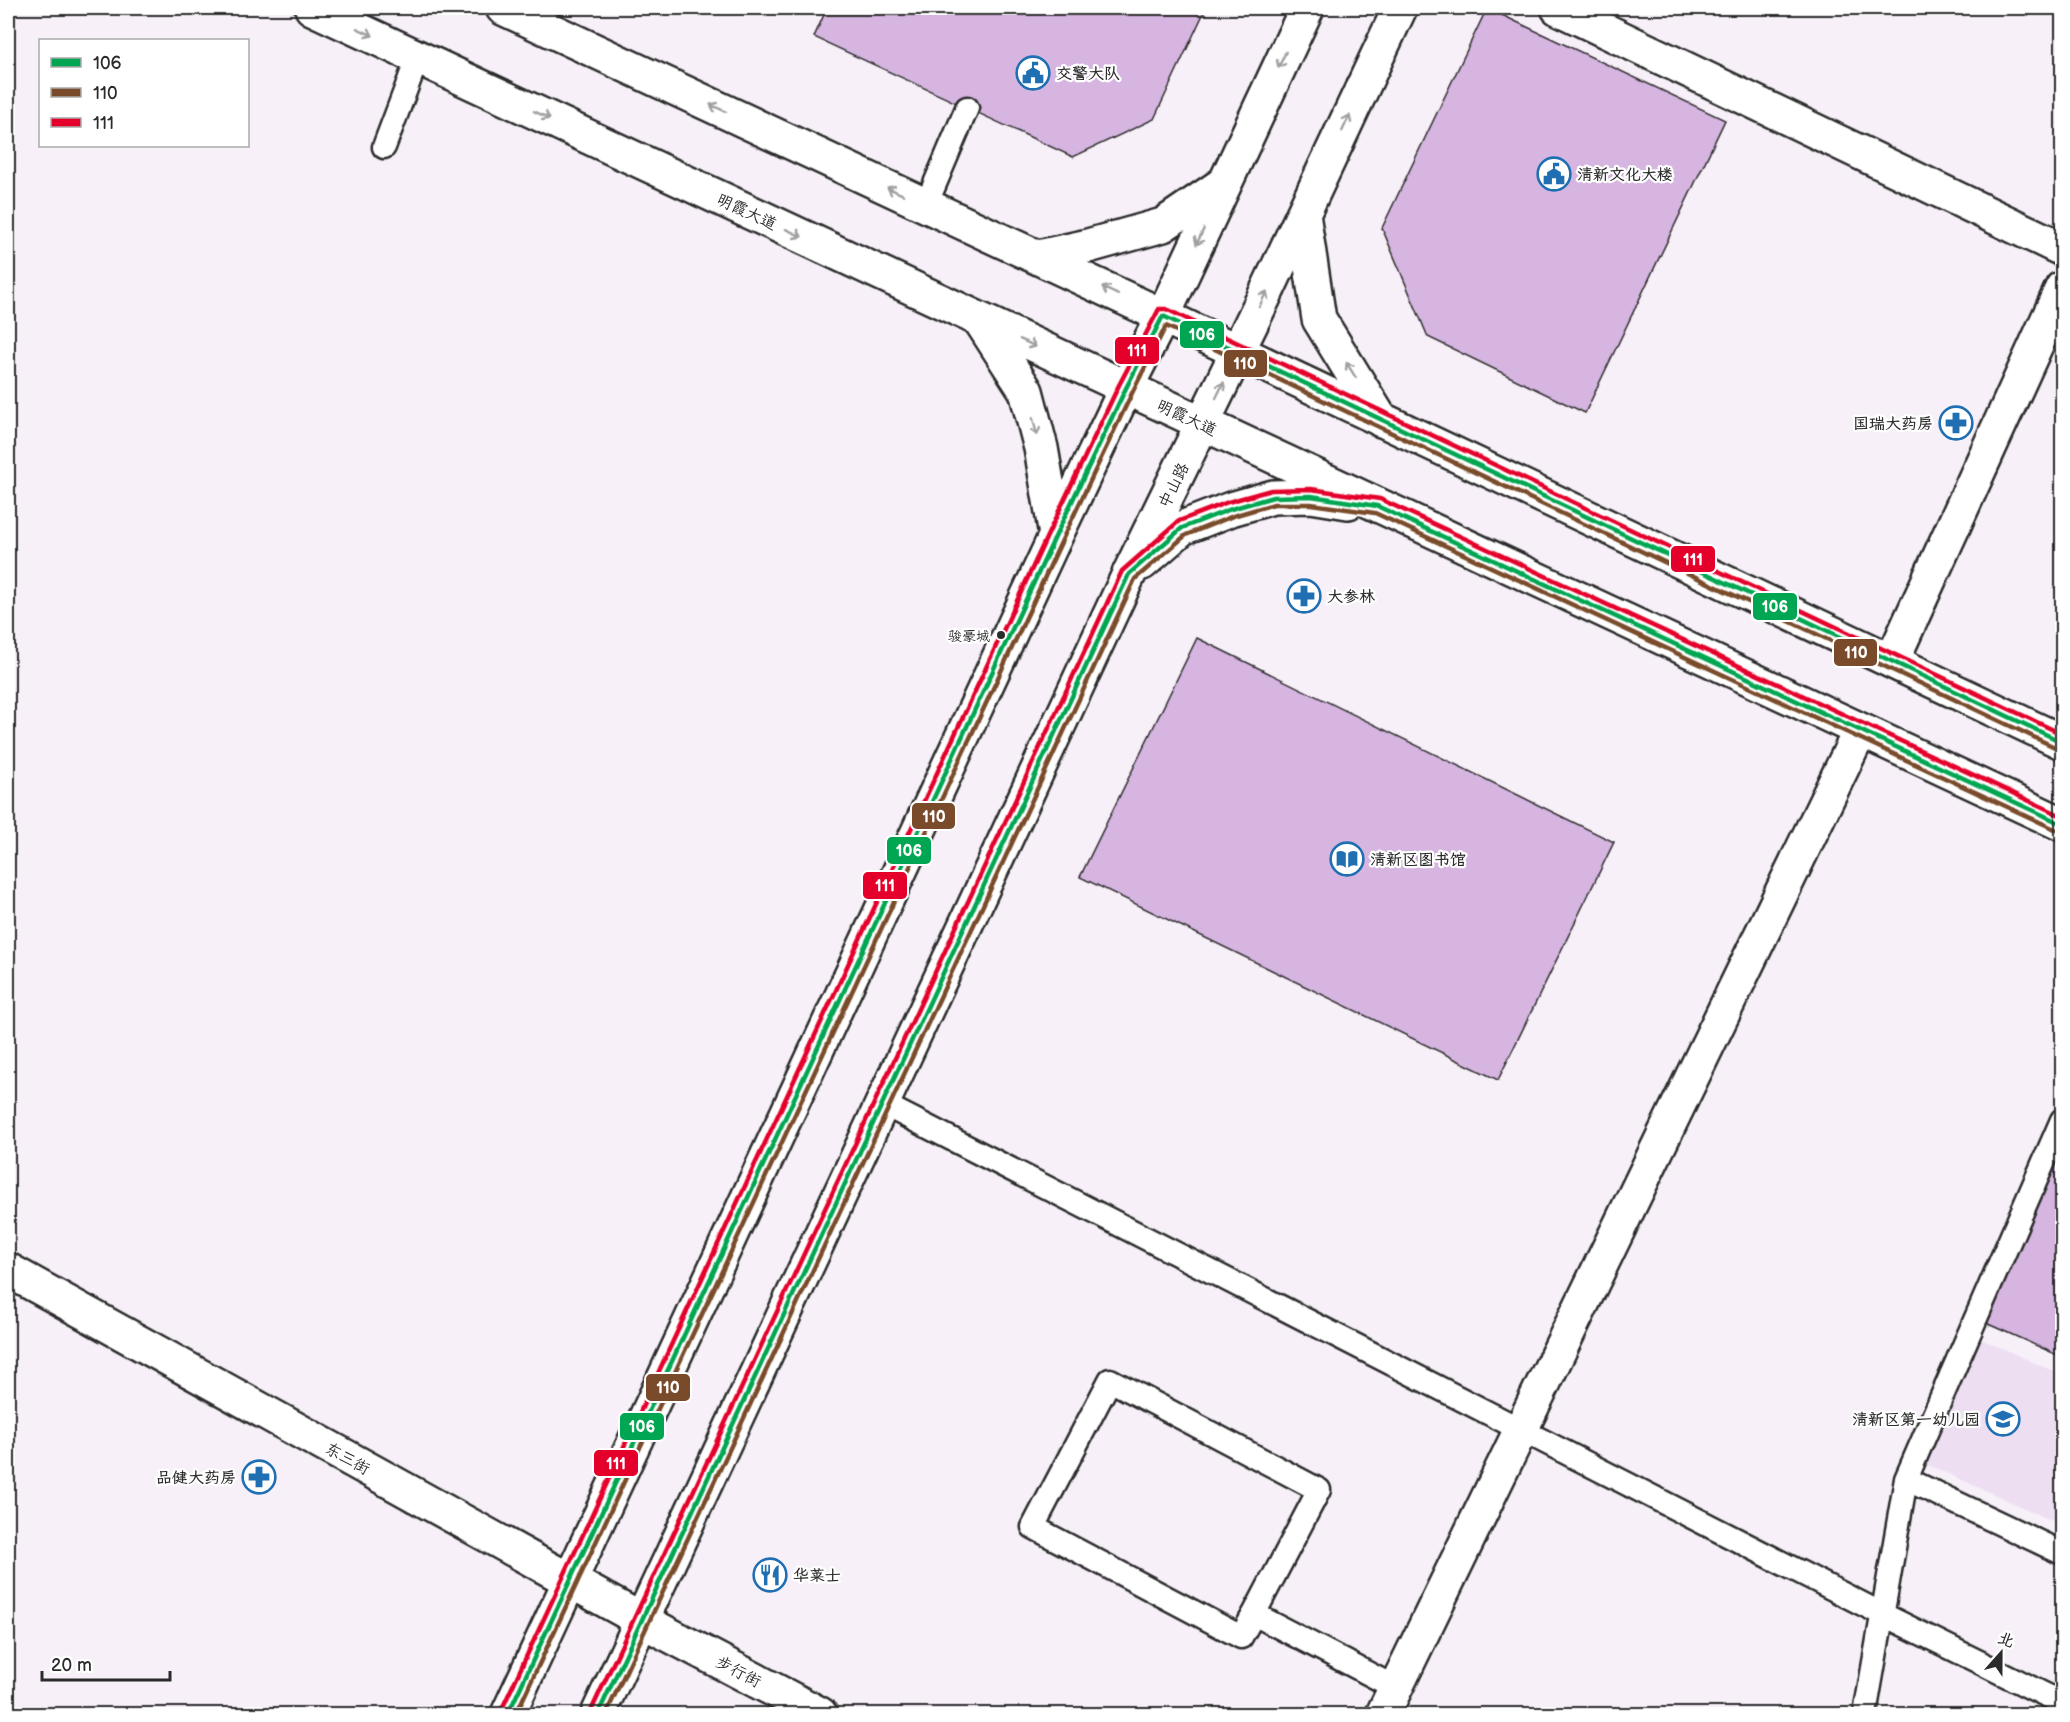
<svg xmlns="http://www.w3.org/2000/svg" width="2070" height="1722" font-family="'Balsamiq Sans','LXGW WenKai TC',sans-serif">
<rect width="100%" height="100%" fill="#f7f0f9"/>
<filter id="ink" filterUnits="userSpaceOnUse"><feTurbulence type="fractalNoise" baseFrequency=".0167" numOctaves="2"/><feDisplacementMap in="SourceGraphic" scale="12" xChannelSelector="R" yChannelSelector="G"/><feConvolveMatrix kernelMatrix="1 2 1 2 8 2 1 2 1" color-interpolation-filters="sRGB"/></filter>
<g filter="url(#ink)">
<path fill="#eddef2" d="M 1979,1338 L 2062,1375 L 2062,1525 L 1924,1463 Z"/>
<path fill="#d6b5e1" stroke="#2b2b2b" stroke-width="1.5" d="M 827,8 L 1206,8 L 1154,119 L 1073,157 L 814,37 Z
M 1487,8 L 1725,120 L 1585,413 L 1428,337 L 1382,228 Z
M 1197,638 L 1614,842 L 1498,1080 L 1080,877 Z
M 2062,1148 L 2062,1357 L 1986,1323 Z"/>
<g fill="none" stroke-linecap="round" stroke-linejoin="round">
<g stroke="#2b2b2b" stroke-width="27">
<path id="service" d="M 384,147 L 418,57
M 926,205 L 967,108
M 883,1104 L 1882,1614 L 2062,1703
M 1906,1479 L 2062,1553
M 1254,1614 L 1241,1637 L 1033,1527 L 1110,1380 L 1319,1490 L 1254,1614 L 1396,1688
M 1865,1714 L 1906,1479 L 2062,1120"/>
</g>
<g stroke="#2b2b2b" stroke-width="38">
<path id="minor" d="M 1558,8 L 2062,249
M 1892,661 L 2062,288
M 8,1270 L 643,1621 L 820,1714
M 1383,1714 L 1860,731"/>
</g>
<g stroke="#2b2b2b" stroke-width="38">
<path id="secondary" d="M 312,8 L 2062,824
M 503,8 L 1163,316 L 2062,742
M 1303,214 L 1319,319 L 1381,420
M 1038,257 L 1088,246 L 1163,225 L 1223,184
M 980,320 L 1026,391 L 1041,448 L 1056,535
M 1142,563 L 1182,528 L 1231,509 L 1273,497 L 1311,496 L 1348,502
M 508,1714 L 1056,535 L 1126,388 L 1163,316 L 1307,8
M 598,1714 L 1129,574 L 1265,295 L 1400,8"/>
</g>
<use href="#service" stroke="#fff" stroke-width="22"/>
<use href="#minor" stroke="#fff" stroke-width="33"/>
<use href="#secondary" stroke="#fff" stroke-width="33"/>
<g stroke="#fff" stroke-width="9">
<path id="bus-1" d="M 508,1714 L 1056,535 L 1126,388 L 1163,316 L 2062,742
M 598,1714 L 1129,574 L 1182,528 L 1231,509 L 1273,497 L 1311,496 L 1377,506 L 2062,824"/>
</g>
<g stroke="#fff" stroke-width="9">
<path id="bus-2" d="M 516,1714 L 1063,538 L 1133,391 L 1166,326 L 2059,749
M 606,1714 L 1135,579 L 1186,535 L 1233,516 L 1274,504 L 1311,504 L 1375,513 L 2059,831"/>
</g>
<g stroke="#fff" stroke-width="9">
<path id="bus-3" d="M 501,1711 L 1049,532 L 1119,385 L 1159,309 L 1166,309 L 2062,734
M 591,1711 L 1122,571 L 1179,521 L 1228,502 L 1271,490 L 1311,489 L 1380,499 L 2062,816"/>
</g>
<use href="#bus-1" stroke="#00a651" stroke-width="4.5"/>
<use href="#bus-2" stroke="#7a4b2a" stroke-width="4.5"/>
<use href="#bus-3" stroke="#e4002b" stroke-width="4.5"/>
</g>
<defs><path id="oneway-shaft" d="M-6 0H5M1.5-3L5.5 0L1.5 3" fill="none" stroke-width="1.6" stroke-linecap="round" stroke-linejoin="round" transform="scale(1.5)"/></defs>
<g stroke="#a0a0a0">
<use href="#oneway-shaft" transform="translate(365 32) rotate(25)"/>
<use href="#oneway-shaft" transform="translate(1282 60) rotate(115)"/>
<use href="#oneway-shaft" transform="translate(718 108) rotate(-155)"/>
<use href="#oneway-shaft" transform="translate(542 115) rotate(25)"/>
<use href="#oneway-shaft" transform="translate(1346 123) rotate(-65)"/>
<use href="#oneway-shaft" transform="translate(895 191) rotate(-155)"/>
<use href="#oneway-shaft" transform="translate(794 233) rotate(25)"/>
<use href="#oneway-shaft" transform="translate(1200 237) rotate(115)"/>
<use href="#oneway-shaft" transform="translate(1110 291) rotate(-155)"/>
<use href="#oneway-shaft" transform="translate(1263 299) rotate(-64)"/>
<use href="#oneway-shaft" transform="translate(1028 343) rotate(25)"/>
<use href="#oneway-shaft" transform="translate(1351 370) rotate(-122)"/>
<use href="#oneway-shaft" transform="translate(1220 390) rotate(-64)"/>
<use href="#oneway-shaft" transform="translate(1035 427) rotate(76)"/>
</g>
</g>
<defs>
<g id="civic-ring" transform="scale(1.725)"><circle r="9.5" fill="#fff" stroke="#1f6fb2" stroke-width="1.5"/><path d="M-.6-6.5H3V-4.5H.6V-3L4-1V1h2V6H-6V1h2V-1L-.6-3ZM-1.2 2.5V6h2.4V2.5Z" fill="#1f6fb2"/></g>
<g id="pharmacy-ring" transform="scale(1.725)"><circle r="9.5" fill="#fff" stroke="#1f6fb2" stroke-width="1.5"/><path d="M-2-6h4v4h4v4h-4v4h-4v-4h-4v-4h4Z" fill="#1f6fb2"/></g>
<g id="library-ring" transform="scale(1.725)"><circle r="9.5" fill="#fff" stroke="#1f6fb2" stroke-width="1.5"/><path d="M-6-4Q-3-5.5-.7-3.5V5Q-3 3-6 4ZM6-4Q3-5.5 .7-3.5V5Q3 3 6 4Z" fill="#1f6fb2"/></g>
<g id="school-ring" transform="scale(1.725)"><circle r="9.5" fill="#fff" stroke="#1f6fb2" stroke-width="1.5"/><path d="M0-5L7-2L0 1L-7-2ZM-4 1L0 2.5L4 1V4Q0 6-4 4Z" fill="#1f6fb2"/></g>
<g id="restaurant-ring" transform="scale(1.725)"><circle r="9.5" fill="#fff" stroke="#1f6fb2" stroke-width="1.5"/><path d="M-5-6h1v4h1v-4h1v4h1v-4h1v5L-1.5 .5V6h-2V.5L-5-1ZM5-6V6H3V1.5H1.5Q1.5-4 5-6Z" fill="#1f6fb2"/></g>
</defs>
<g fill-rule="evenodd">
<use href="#civic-ring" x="1033" y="73"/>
<use href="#civic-ring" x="1554" y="174"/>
<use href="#pharmacy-ring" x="1956" y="423"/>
<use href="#pharmacy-ring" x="1304" y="596"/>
<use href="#library-ring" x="1347" y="859"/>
<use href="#school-ring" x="2003" y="1419"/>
<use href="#pharmacy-ring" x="259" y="1477"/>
<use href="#restaurant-ring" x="770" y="1575"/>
</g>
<circle fill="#2b2b2b" stroke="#fff" stroke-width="2" cx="1001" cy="635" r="5"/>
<g text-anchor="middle" stroke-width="4.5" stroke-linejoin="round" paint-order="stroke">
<g font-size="14" fill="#2b2b2b" stroke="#fff" text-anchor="end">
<text x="990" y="641">骏豪城</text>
</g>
<g font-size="16" font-weight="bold" fill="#2b2b2b" stroke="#fff" text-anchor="start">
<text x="1056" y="79">交警大队</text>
<text x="1577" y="180">清新文化大楼</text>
<text x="1933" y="429" text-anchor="end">国瑞大药房</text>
<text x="1327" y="602">大参林</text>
<text x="1370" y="865">清新区图书馆</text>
<text x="1980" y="1425" text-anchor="end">清新区第一幼儿园</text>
<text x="236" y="1483" text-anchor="end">品健大药房</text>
<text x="793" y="1581">华莱士</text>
</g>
<g font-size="16" fill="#2b2b2b" stroke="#fff">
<text transform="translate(747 211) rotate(25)" y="6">明霞大道</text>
<text transform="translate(1187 417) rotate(25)" y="6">明霞大道</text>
<text transform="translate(1173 485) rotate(-64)" y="6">中山路</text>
<text transform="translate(348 1458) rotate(29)" y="6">东三街</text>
<text transform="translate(739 1671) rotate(28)" y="6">步行街</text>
</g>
</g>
<g stroke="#fff" stroke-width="2">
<rect x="1179" y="320" width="46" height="29" rx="6" fill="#00a651"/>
<rect x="1114" y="336" width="46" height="29" rx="6" fill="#e4002b"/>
<rect x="1223" y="349" width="45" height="29" rx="6" fill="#7a4b2a"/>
<rect x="1670" y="545" width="46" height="28" rx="6" fill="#e4002b"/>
<rect x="1752" y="592" width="46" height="29" rx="6" fill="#00a651"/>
<rect x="1833" y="638" width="45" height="29" rx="6" fill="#7a4b2a"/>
<rect x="911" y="802" width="45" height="28" rx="6" fill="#7a4b2a"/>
<rect x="886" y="836" width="46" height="29" rx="6" fill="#00a651"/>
<rect x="862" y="871" width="46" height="29" rx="6" fill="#e4002b"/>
<rect x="645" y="1373" width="46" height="29" rx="6" fill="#7a4b2a"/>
<rect x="619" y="1412" width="46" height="29" rx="6" fill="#00a651"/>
<rect x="593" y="1449" width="46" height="28" rx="6" fill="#e4002b"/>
</g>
<g font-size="16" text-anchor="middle" font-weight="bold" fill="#fff">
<text x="1202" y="340">106</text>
<text x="1137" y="356">111</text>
<text x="1245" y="369">110</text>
<text x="1693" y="565">111</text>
<text x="1775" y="612">106</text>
<text x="1856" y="658">110</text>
<text x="934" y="822">110</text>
<text x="909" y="856">106</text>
<text x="885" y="891">111</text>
<text x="668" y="1393">110</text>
<text x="642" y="1432">106</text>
<text x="616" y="1469">111</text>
</g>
<rect width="2070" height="1722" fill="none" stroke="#fff" stroke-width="30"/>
<rect x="15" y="15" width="2040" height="1692" fill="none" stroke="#2b2b2b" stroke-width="2" filter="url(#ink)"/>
<rect x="39" y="39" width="210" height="108" fill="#ffffff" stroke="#aaaaaa" stroke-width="1.5"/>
<rect x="51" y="58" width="30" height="9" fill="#00a651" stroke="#aaaaaa" stroke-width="1.5"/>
<text x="93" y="69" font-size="18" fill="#2b2b2b">106</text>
<rect x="51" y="88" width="30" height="9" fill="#7a4b2a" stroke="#aaaaaa" stroke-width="1.5"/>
<text x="93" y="99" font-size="18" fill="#2b2b2b">110</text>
<rect x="51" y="118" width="30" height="9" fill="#e4002b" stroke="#aaaaaa" stroke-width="1.5"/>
<text x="93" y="129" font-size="18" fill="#2b2b2b">111</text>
<g transform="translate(2001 1653) rotate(21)" stroke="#ffffff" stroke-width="4.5" paint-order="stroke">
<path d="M0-4.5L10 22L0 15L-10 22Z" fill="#2b2b2b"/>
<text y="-9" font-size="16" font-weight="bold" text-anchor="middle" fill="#2b2b2b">北</text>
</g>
<path d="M42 1671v9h128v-9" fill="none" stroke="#2b2b2b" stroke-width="3"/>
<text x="51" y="1671" font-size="18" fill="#2b2b2b" stroke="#ffffff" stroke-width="4.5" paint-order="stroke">20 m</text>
</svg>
